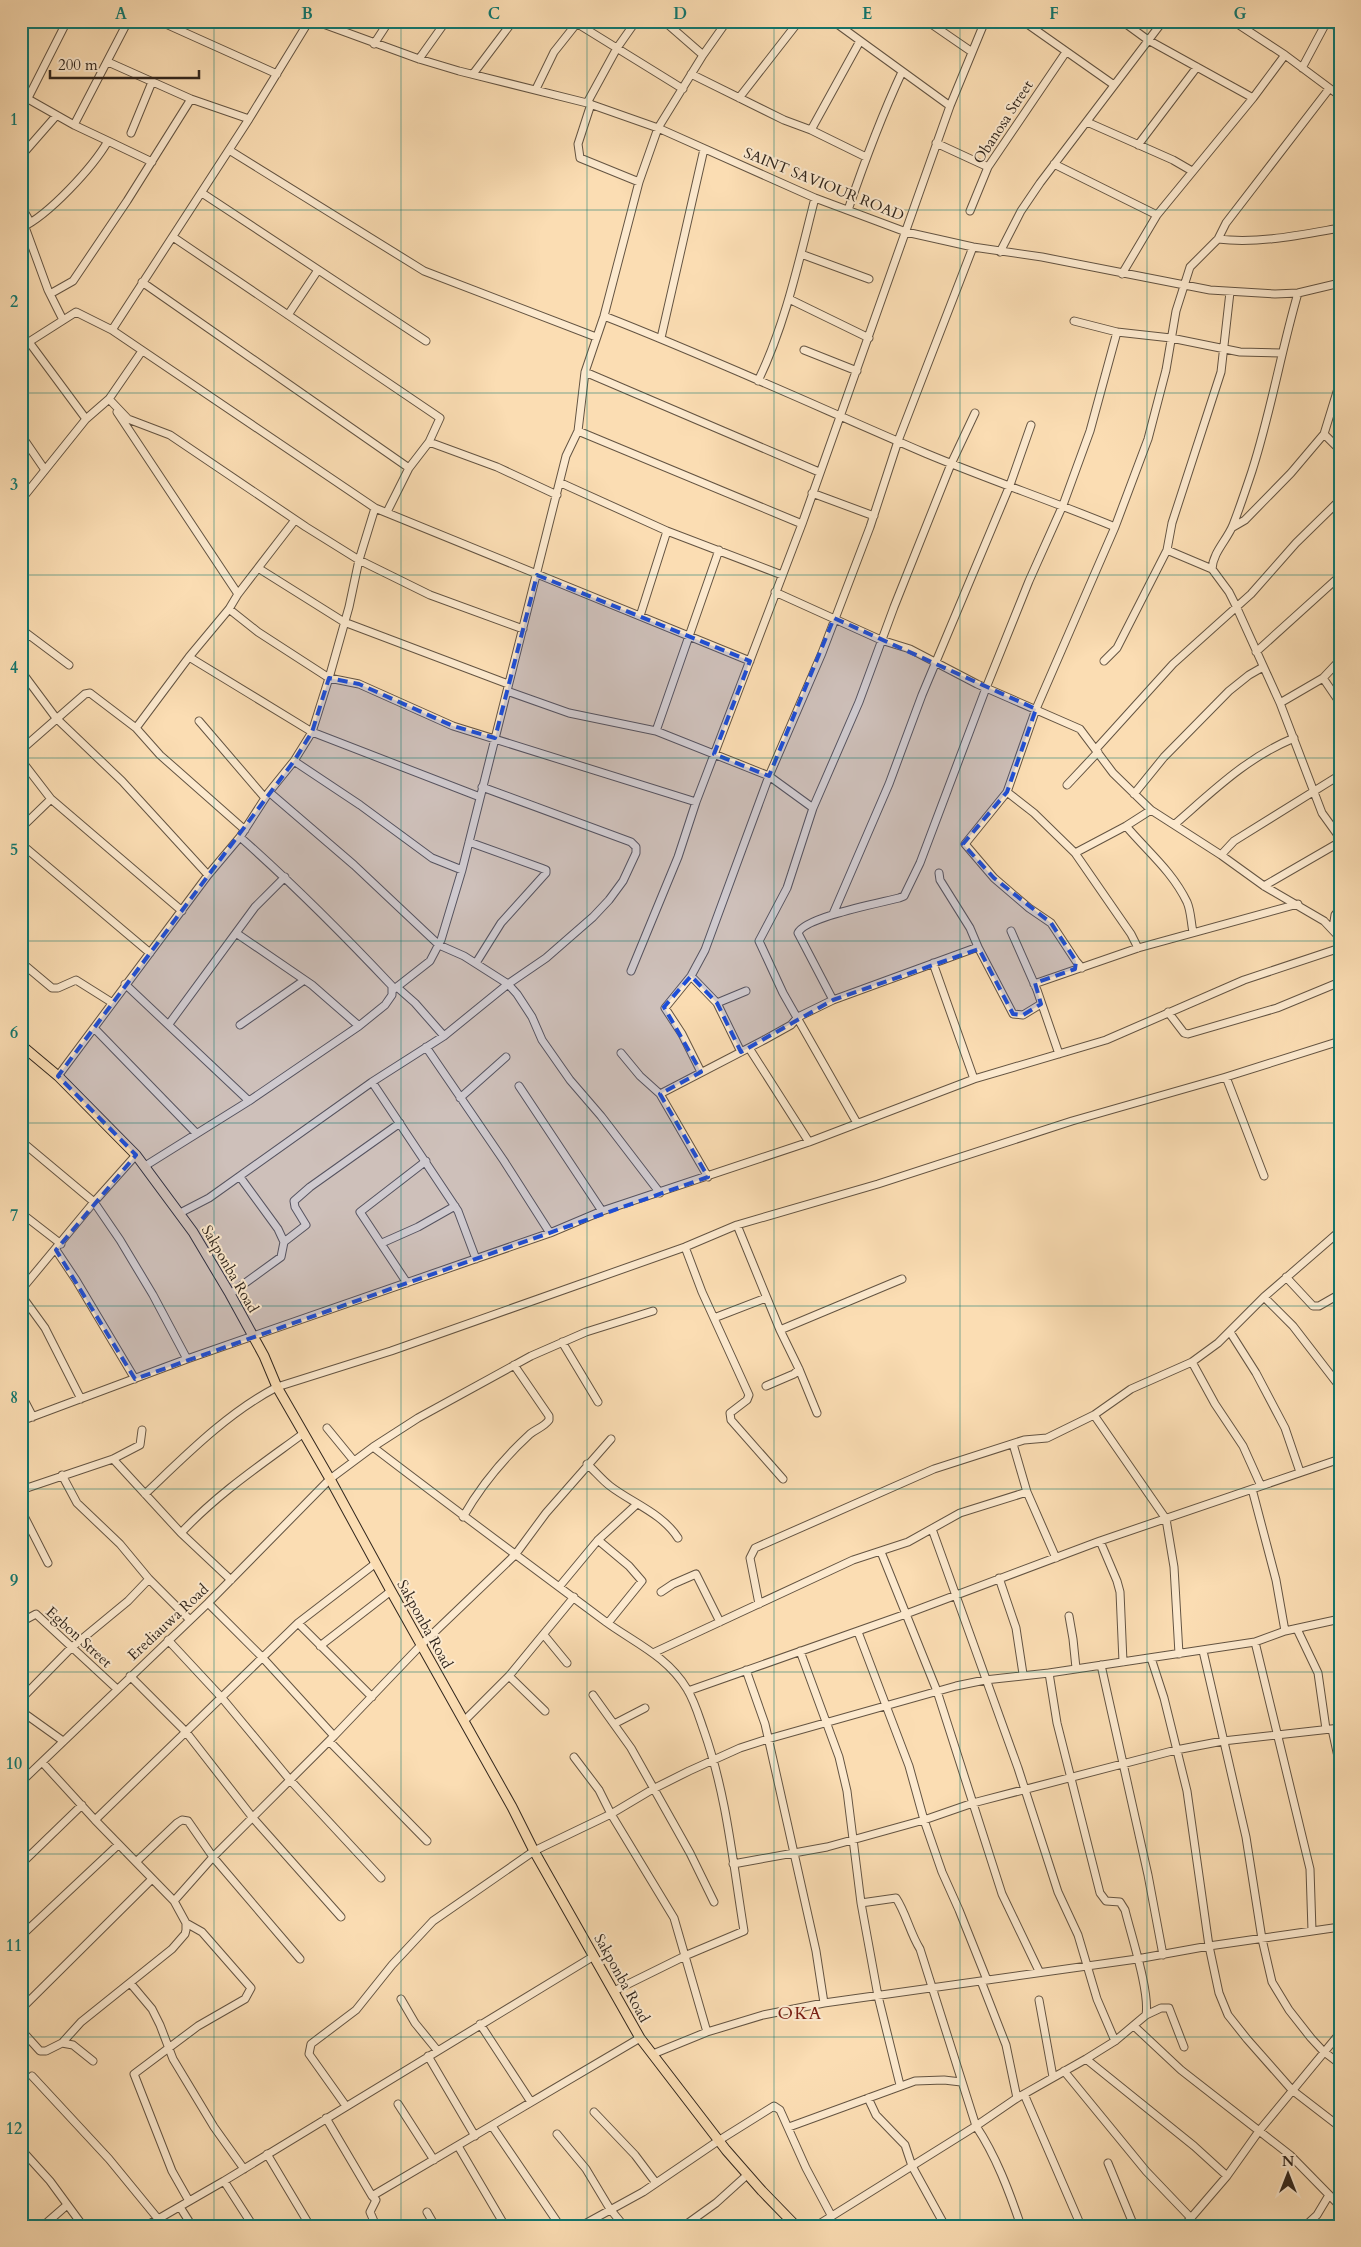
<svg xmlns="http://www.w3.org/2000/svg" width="1361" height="2247" font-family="Cardo,serif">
<rect width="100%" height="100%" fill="#fbddb3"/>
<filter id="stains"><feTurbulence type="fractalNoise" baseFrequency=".004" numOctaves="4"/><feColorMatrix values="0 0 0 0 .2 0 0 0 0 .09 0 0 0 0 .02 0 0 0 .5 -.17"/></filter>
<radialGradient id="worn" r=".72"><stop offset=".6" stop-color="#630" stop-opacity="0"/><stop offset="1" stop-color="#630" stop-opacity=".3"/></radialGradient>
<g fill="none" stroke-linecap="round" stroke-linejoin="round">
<g stroke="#645442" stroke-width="9">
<path id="minor" d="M 159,21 L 277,74
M 315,21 L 419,59 L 459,71 L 587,103 L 658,128 L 815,198 L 906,232 L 973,247 L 1042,257 L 1210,290 L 1275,294 L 1298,293 L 1340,283
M 573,21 L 683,89
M 664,21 L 703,55
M 833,21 L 950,106
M 927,21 L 972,52
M 1023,21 L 1114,85
M 1122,21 L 1148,40 L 1253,98
M 1233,21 L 1285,55 L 1340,96
M 1329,21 L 1340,29
M 374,44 L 389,21
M 419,59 L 446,21
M 108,62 L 191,99 L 249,119
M 1302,68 L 1327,21
M 473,74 L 513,21
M 691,74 L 784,120 L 811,130 L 866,157
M 536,89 L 554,52 L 577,23
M 21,95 L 74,125
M 28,98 L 67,21
M 739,98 L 799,21
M 587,103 L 617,48 L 636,21
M 591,104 L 578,144 L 580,158 L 639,182
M 1087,122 L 1173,160 L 1192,171
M 811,130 L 860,41
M 131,133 L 152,82
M 108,141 L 152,162
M 936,143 L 988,167
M 1138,145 L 1197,67
M 229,150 L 424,271 L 596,337
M 21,156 L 56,116
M 1054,164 L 1157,215
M 202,193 L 426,341
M 21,206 L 30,222
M 848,210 C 864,163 881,117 902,72
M 970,211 L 988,167 L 1066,52
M 25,227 L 48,290 L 63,320
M 21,228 C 49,215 93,167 108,141 L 74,125 L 128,21
M 173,237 L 440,418 L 429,442 L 409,468 L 387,512
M 1218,239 L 1226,223 L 1329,89
M 1000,252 L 1021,211 L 1040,183 L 1163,21
M 801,254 L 869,279
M 1122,274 L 1157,215 L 1253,98 L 1285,55
M 142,282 L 409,468
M 1298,293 C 1281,351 1271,412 1252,471 C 1246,489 1240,507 1233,525 C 1227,540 1213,552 1212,569 L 1229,592 L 1236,606 L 1280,703 L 1322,813 L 1340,838
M 50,294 L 73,281 L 127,201 L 191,99
M 789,299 L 869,338
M 288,315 L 318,270
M 604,316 C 712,358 818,407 925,453 C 987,479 1052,501 1115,527 L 1036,709 L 1007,792 L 965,844 L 994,878 L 1029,908 L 1051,923 L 1076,961 L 1082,968
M 1074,321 L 1117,332 L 1171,338 L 1240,352 L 1282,353
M 112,330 L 249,119 L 309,21
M 661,338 L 704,149
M 29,342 L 86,419
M 21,347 L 76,312 L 112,330 L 375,508 L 750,661
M 804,350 L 857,371
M 585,372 L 819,472
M 758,381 C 786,323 799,260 815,198
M 109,399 L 128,419 L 170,435 L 306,527 L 359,560 L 430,595 L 523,629
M 117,412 L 238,594
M 578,431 L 802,524
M 1324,434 L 1340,450
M 21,435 L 45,470
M 429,442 L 497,467 L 557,495
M 561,483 L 667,531 L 782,575
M 812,493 L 874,516
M 21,500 L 86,419 L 109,399 L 142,351
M 1115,527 L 1148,439 L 1166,370 L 1176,311 L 1190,267 L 1218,239 C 1258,244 1300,235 1340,228
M 1233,527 L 1245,520 L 1291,473 L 1324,434 L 1340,382
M 1167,550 L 1212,569
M 258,568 L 344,622 L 508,684
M 775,592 L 881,640 L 910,649 L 977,684 L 1080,729 L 1113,773 L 1151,810 L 1221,855 L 1264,886 L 1324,921 L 1340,938
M 229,609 L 258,632 L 329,678 L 359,684 L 453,726 L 696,802
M 640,616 L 667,531
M 21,629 L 29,635
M 21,642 L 29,635 L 69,665
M 1256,652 L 1340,576
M 189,657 L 312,732 L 480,797
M 1104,661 L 1117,648 L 1167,550 L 1172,523 L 1221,372 L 1230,292
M 21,671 L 56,718 L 122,781 L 208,875
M 1323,678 L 1340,703
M 507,691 L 569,713 L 656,731 L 769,776 L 813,808
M 1280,703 L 1323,678 L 1340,660
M 199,721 L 265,798
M 136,728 L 189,657 L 229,609 L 238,594 L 295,520
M 656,731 L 719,550
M 1096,749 L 1173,664 L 1251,594 L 1296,543 L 1340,500
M 21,750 L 85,694 L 90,693 L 136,728 L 160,755 L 245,830
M 21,760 L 51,799 L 182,911
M 294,761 L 360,805 L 432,858 L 462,870
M 1067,785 L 1098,752
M 269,792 L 354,865 L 439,945 L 464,956 L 508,984 L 517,994 L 532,1017 L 542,1040 L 570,1080 L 601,1116 L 660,1193
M 1007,792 L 1034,813 L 1075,853 L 1131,934 L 1138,948
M 1134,794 L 1164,757 L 1229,691 L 1249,675 L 1263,667
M 1175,824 C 1213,791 1246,758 1294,738
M 1126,826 C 1148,852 1172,871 1187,902 C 1191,911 1191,923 1193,932
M 21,828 L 51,799
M 469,842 L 541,868 L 546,870 L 546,873 L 501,923 L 476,963
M 21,844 L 150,953
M 1075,853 L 1126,826 L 1151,810
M 1221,855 L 1234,841 L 1340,775
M 1264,886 L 1340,842
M 833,914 L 889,784 L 922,695 L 1010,485 L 1031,425
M 1333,928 L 1335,915 L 1340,909
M 1011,931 L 1037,990 L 1059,1054
M 236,933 L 312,985 L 359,1026
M 978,947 L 1013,1014 L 1023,1015 L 1041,1004
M 21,962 L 52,988 L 58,988 L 76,980 L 111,1002
M 933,963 L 974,1079
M 631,971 L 678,857 L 696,802 L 802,524 L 950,106 L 985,21
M 691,976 L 717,1003 L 741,1052
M 125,984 L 249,1101
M 1034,984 L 1138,948 L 1298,904
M 398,988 L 415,1003 L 444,1036
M 393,990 L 430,961 L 441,940 L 462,870 L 566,456 L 578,431 L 585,372 L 604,316 L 639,182 L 658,128 L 703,55 L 727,21
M 833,1000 L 798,933 C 805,917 880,903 899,898 L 904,896 L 920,863 L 986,688 L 1029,581 L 1063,505 L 1090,431 L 1117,332
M 717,1003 L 746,991
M 1168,1012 L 1184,1033 L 1188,1034 L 1277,1008 L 1340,982
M 169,1024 L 255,907 L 285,877
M 240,1025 L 303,981
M 94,1028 L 196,1133
M 426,1047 L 504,1161 L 550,1233
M 749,1048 L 809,1142
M 621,1053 L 640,1076 L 660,1094 L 708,1177
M 701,1072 L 682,1034 L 665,1008 L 691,976 L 705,950 L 769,776 L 822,653 L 870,527 L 898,441 L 973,247
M 58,1076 L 208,875 L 240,837 L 269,792 L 294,761 L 312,732 L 329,678 L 349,607 L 359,560 L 375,508
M 1226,1077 L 1264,1176
M 372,1082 L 458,1211 L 476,1259
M 519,1086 L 602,1211
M 660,1094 L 764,1040 L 791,1025 L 798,1017 L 833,1000 L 978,947 L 970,928 L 940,880 L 939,873
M 460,1098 L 506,1057
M 857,1123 L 783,993 L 759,941 L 787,888 L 813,808 L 859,702 L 894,607 L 951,464 L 975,413
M 21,1141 L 94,1202 L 120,1240 L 153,1295 L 187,1359
M 145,1166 L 249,1101 L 359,1026 L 385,1005 L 392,995 L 392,986 C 343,934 293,884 240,837
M 21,1213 L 61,1244
M 180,1213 L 209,1198 L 372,1082 L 444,1036 L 508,984 L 546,958 L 593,917 L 609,900 L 623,881 L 636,853 L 636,847 L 631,842 L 482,787
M 737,1225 L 780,1330 L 799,1369 L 817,1413
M 284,1242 L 306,1225 L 295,1207 L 294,1201 L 310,1187 L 400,1123
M 382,1243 L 418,1227 L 455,1206
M 685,1247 L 702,1292 L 749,1395 L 747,1400 L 730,1413 L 731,1420 L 783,1479
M 56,1250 L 76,1280 L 135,1379
M 1286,1277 L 1313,1306 L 1319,1306 L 1340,1294
M 407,1283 L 360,1212 L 426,1161
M 21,1290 L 94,1202 L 136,1155
M 230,1294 L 281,1257 L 284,1242 L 278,1229 L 240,1177
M 21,1295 L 45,1328 L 81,1399
M 1264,1297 L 1293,1326 L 1340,1387
M 714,1318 L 766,1298
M 780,1330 L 902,1279
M 1230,1332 L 1256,1373 L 1285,1428 L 1300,1472
M 562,1342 L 598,1402
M 1192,1362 L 1215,1404 L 1243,1446 L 1261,1486
M 766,1386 L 794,1374 L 799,1369
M 21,1394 L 33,1417
M 1094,1415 L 1166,1519 L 1174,1567 L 1179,1654
M 21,1421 L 187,1359 L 550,1233 L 602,1211 L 809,1142 L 974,1079 L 1106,1040 L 1244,980 L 1340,948
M 327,1428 L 354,1461
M 1013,1444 L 1027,1492 L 1056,1558
M 373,1447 L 418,1418 L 531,1356 L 586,1332 L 653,1311
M 113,1459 L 181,1533 L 231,1580
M 587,1464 C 595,1471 602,1480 610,1486 C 632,1503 662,1513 678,1538
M 62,1475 L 77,1503 L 120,1544 L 149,1579 L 190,1620
M 1252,1489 L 1276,1580 L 1285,1631
M 21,1490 L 113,1459 L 140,1445 L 142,1430
M 145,1494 C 185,1456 227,1413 277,1387 L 391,1351 L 685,1247 L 737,1225 L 878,1184 L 1072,1121 L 1226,1077 L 1340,1041
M 21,1510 L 48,1563
M 463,1517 C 480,1487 504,1458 530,1434 C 536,1429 544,1427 549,1420 L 549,1416 L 514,1365
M 932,1529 L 1018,1768 L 1058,1892 L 1078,1935 L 1097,1999 L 1115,2041
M 181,1533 C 217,1494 262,1464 304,1433
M 598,1540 L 629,1566 L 642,1581 L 608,1623
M 1100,1541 L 1117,1581 L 1120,1592 L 1123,1662
M 881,1552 L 937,1691 L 1002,1894 L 1039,1971
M 999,1578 L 1016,1628 L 1023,1674
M 559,1587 L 598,1540 L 637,1504
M 661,1592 L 673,1584 L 696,1574 L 720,1622
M 208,1603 L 262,1657 L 334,1736
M 759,1604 L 750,1558 L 755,1548 L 934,1469 L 1024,1440 L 1047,1438 L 1094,1415 L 1131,1389 L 1192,1362 L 1218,1343 L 1264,1297 L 1340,1231
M 1069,1616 L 1073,1639 L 1076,1668
M 21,1622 L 36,1614 L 117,1689
M 298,1623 L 372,1697
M 1297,1629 L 1318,1673 L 1326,1729
M 858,1632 L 909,1766 L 924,1820 L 942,1872 L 959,1910 L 987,1980
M 544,1635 L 567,1663
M 168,1640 L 222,1698 L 290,1780 L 381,1878
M 1255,1642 L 1310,1869 L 1312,1931
M 320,1646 L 391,1591
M 800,1651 L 839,1757 L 847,1791 L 861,1903 L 878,1996 L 900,2085
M 1203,1651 L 1246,1837 L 1262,1939 L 1272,1982 L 1289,2010 L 1311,2038 L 1323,2051 L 1340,2064
M 653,1653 L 853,1560 L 908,1542 L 960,1513 L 1027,1492
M 1151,1658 L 1164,1698 L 1187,1791 L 1209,1946 L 1219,1993 L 1228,2015 L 1247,2039 L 1292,2090 L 1340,2127
M 1101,1665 L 1148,1875 L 1163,1955
M 746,1670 L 765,1724 L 816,1951 L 824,2003
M 130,1676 L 186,1732 L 253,1818 L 341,1917
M 509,1676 L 545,1711
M 688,1691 L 906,1614 L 1100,1541 L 1340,1459
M 593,1695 L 631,1748 L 690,1853 L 714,1902
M 21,1699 L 71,1648 L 128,1601 L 149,1579
M 21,1711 L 63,1741
M 464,1721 L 509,1676 L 574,1597
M 614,1724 L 645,1708
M 1332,1729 L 1340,1766
M 329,1741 L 427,1841
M 574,1757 L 599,1790 L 611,1814 L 674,1918 L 707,2032 L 653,2054
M 42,1762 L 95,1820 L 174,1901 L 213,1857 L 334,1736 L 421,1645 L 515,1555 L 546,1513 L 611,1439
M 21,1782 L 208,1603 L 330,1479 L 373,1447 C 450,1506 528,1564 606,1622 C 635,1643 667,1656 687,1689 C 695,1702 699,1717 704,1731 C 727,1796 733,1864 744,1931 L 687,1955 L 614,1991
M 95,1820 L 298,1623 L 376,1563
M 136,1862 L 177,1823 L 182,1820 L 188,1821 L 213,1857 L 300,1959
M 21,1864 L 82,1805
M 733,1864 L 827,1847 L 924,1820 L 973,1803 L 1176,1750 L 1223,1741 L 1340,1728
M 861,1903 L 896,1898 C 906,1913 910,1933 920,1949 L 976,2126 C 996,2156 1009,2191 1021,2226
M 186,1923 L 202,1932 L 251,1988 L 245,1999 L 198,2026 L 134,2074 L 172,2171 L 189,2201
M 21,1936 L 118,1845
M 981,1981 L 1006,2045 L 1017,2098
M 131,1984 L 152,2009 L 160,2025 L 173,2059 L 214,2127 L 244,2169
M 401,1999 L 415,2023 L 437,2050
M 1039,2000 L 1053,2077
M 21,2009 L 151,1880
M 1146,2015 L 1161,2008 L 1169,2008 L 1184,2047
M 480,2024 L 531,2102
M 1134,2026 L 1181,2070 L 1290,2155 L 1340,2206
M 21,2030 L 40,2051 L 46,2051 L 62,2043 L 81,2022 L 172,1949 L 185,1934 L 186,1930 L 186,1923 L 174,1901
M 707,2032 L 763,2015 L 824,2003 L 1137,1959 L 1209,1946 L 1340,1927
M 62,2043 L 73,2045 L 93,2061
M 428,2056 L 475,2136
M 1086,2059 L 1194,2146 L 1227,2176
M 1064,2071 L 1146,2171 L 1190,2217
M 32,2076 L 109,2159 L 159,2220
M 1024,2094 L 1081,2226
M 868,2098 L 876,2115 L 905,2145 L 912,2166 L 945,2226
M 398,2104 L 434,2160
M 346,2106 L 309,2054 L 311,2044 L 356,2010 L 392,1965 L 433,1921 L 534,1851 L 611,1814 L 653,1789 L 689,1771 L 740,1748 L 768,1739 L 956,1686 L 985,1680 L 1049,1673 L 1255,1642 L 1285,1631 L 1340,1619
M 594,2112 L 635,2155 L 656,2183
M 326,2118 L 372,2196 L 376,2200 L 370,2212 L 376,2226
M 492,2126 L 560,2226
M 789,2127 L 915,2081 L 944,2080 L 961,2082
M 557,2134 L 586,2169 L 610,2209 L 624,2226
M 458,2146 L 505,2226
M 21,2149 L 50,2181 L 83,2226
M 267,2154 L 310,2226
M 1108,2163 L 1134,2226
M 224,2181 L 253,2226
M 372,2196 L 640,2038
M 180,2207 L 192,2226
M 427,2212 L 435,2226
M 43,2226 L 67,2205
M 146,2226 L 224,2181 L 594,1956
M 581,2226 L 643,2192 L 718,2141 L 774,2106 L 780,2110 L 806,2168 L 831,2215
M 684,2226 L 716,2203 L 747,2175
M 816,2226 L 976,2126 L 1017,2098 L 1086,2059 L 1115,2041 L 1146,2015 C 1150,1992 1131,1935 1125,1910 L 1120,1902 L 1106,1901 L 1100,1893 L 1057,1723 L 1049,1673
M 1184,2226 L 1227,2176 L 1259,2131 L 1340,2033
M 1305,2226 L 1317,2215 L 1329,2195"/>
</g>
<g stroke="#31261d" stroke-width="11">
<path id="major" d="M 21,1045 L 58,1076 L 136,1155 L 193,1232 L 230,1294 L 264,1356 L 277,1387 L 330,1479 L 391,1591 L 512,1807 L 534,1851 L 640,2038 L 726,2150 L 762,2191 L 796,2226"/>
</g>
<use href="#minor" stroke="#fce9ce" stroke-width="7"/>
<use href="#major" stroke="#fbddb3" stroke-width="9"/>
</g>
<path fill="#1d4ed8" fill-opacity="0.2" stroke="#1d4ed8" stroke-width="4" stroke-dasharray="10 6" stroke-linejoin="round" d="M 537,575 L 750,661 L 714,754 L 769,776 L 834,618 L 1036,709 L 1007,792 L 963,844 L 994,878 L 1051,923 L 1076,961 L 1075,969 L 1035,983 L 1041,1004 L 1023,1015 L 1013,1014 L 979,949 L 833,1000 L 741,1052 L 717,1003 L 691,976 L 664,1007 L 701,1072 L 660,1094 L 708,1177 L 135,1379 L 56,1250 L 136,1155 L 58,1076 L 294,761 L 312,732 L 329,678 L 359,684 L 453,726 L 495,738 Z"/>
<path fill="none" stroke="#0f766e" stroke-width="1" stroke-opacity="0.55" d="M 214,21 L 214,2226M 401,21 L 401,2226M 587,21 L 587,2226M 774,21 L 774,2226M 960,21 L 960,2226M 1147,21 L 1147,2226M 21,210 L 1340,210M 21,393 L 1340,393M 21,575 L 1340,575M 21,758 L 1340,758M 21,941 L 1340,941M 21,1123 L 1340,1123M 21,1306 L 1340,1306M 21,1489 L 1340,1489M 21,1672 L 1340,1672M 21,1854 L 1340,1854M 21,2037 L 1340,2037"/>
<g text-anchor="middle" stroke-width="4" stroke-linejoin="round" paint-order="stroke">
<g font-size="15" fill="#31261d" stroke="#fce9ce">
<text transform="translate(1003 122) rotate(-57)" y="5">Obanosa Street</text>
<text transform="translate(824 184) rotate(22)" y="5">SAINT SAVIOUR ROAD</text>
<text transform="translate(230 1269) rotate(60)" y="5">Sakponba Road</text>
<text transform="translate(168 1622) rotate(-43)" y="5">Erediauwa Road</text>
<text transform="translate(425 1624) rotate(61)" y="5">Sakponba Road</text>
<text transform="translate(79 1637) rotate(42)" y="5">Egbon Street</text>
<text transform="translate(622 1978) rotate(61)" y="5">Sakponba Road</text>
</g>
<g font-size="18" letter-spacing="1" fill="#7a1f14" stroke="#fce9ce">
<text x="800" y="2019">OKA</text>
</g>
</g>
<rect width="1361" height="2247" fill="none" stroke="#fbddb3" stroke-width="55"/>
<g transform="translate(1288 2174)" stroke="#fce9ce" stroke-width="4" paint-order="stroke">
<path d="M0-4L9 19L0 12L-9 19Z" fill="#31261d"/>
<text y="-8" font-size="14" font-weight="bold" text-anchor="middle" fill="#31261d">N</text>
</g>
<path d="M50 70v8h149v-8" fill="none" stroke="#31261d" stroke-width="2.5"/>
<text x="58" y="70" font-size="15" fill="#31261d" stroke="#fce9ce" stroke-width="4" paint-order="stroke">200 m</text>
<rect x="28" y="28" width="1306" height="2192" fill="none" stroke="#0f766e" stroke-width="2"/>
<g font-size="16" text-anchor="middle" font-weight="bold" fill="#0f766e">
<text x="121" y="19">A</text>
<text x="307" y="19">B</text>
<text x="494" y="19">C</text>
<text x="680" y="19">D</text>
<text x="867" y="19">E</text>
<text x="1054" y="19">F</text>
<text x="1240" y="19">G</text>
<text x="14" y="125">1</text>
<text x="14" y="307">2</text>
<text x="14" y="490">3</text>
<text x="14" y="673">4</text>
<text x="14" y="855">5</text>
<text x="14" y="1038">6</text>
<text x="14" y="1221">7</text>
<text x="14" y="1403">8</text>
<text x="14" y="1586">9</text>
<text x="14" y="1769">10</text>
<text x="14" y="1951">11</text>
<text x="14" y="2134">12</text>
</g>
<rect width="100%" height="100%" filter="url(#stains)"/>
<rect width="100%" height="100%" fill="url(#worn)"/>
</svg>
